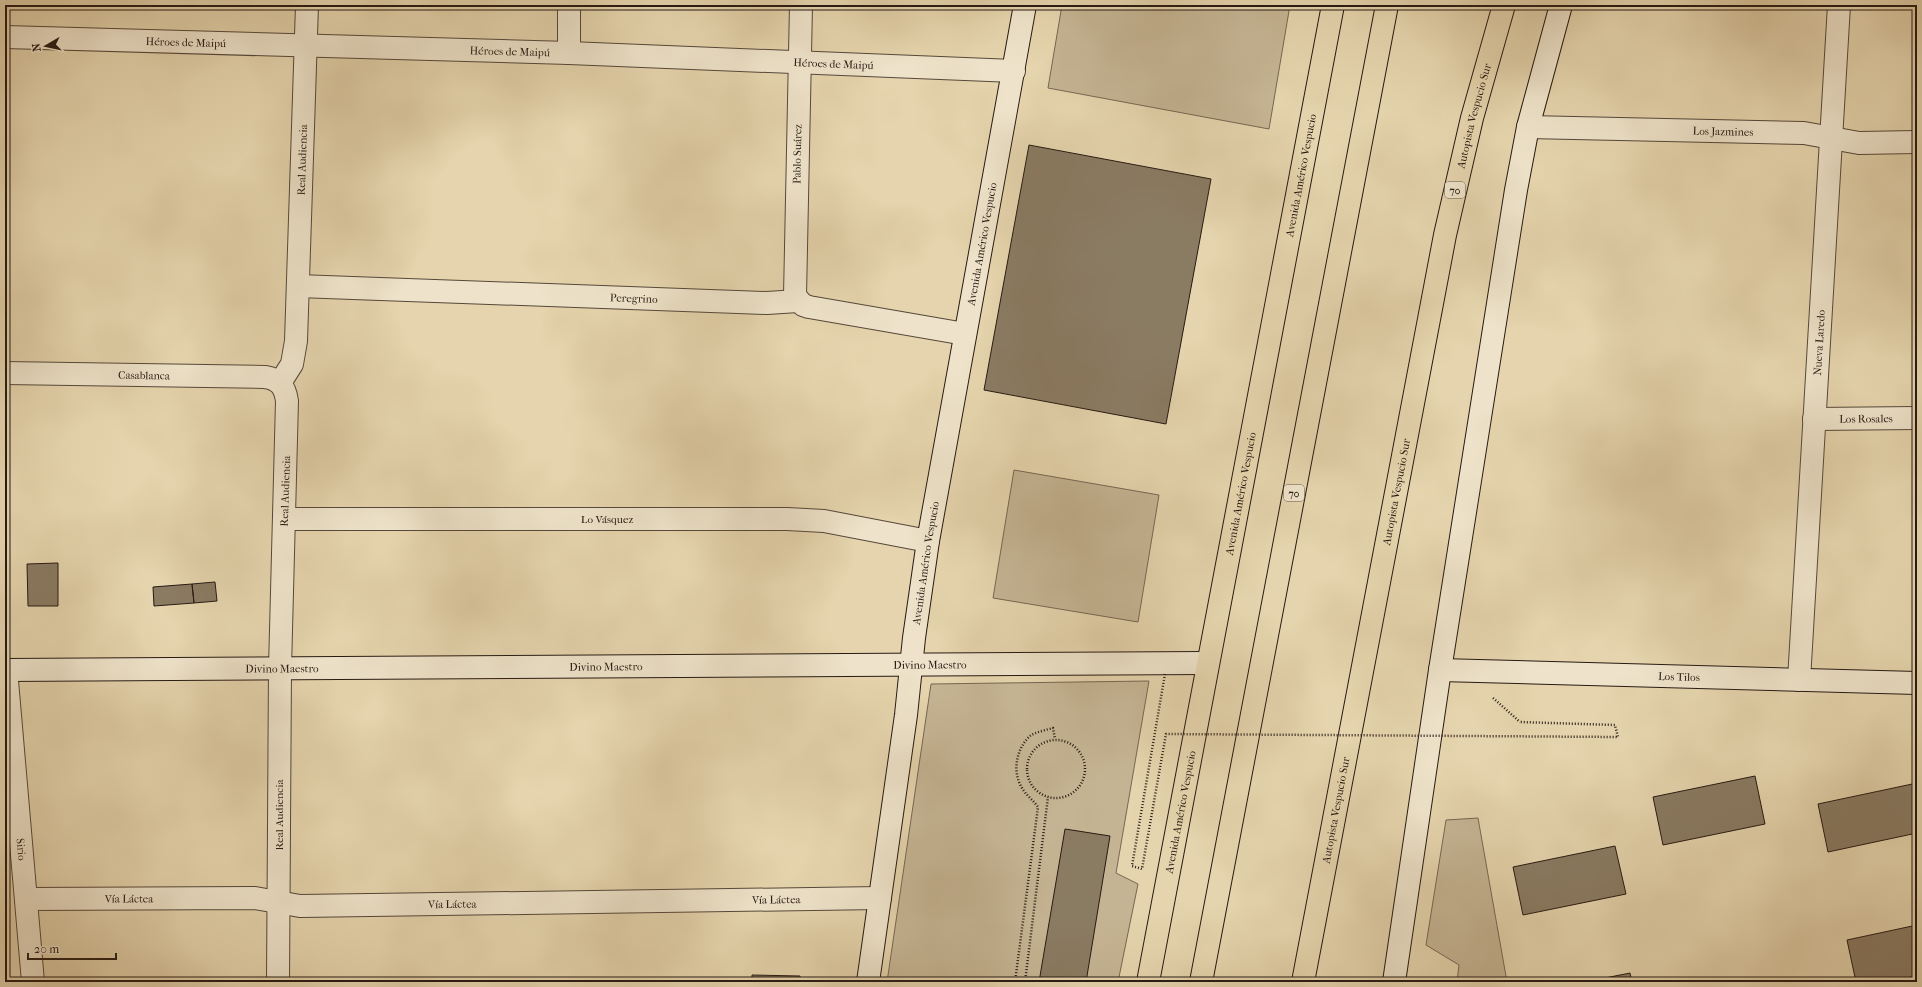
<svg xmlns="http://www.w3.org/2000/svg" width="1922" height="987" font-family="'IM FELL French Canon',serif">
<rect width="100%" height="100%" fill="#e5d4ad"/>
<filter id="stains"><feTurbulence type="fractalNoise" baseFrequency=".005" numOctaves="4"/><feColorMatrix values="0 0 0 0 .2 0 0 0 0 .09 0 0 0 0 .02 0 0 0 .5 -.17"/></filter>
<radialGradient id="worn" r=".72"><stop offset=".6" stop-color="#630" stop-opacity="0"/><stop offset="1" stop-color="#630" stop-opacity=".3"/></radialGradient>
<path fill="#c5b493" stroke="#766753" d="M 1062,5 L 1290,5 L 1269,129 L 1048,88 Z
M 1014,470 L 1159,495 L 1138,622 L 993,598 Z
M 1149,681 L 1116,873 L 1138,884 L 1118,982 L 887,982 L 931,684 Z
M 1478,818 L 1507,982 L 1457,982 L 1459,965 L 1426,945 L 1446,820 Z"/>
<path fill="#8a7b63" stroke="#271a13" d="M 1029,145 L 1211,179 L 1166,424 L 984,390 Z
M 58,563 L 58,606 L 28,606 L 27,564 Z
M 215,582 L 217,601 L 194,603 L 192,584 Z
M 192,584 L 194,603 L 154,606 L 153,587 Z
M 1755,776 L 1765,824 L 1663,845 L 1653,797 Z
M 1917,783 L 1917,833 L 1828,852 L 1818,804 Z
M 1065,829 L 1110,836 L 1086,982 L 1039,982 Z
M 1615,846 L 1626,894 L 1523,915 L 1513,867 Z
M 1917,925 L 1917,976 L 1886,982 L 1856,982 L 1847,940 Z
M 1630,973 L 1632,982 L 1585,982 Z
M 752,975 L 800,976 L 800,982 L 752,982 Z"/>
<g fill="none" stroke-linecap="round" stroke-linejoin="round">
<g stroke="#56483a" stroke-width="24">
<g id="street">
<path d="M 801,5 L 795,296 L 803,305 L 809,307 L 965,334"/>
<path id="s1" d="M 5,37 L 569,53 L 1014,71"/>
<path d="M 569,53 L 569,5"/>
<path id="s2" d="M 1528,127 L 1804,133 L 1859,143 L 1917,142"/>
<path id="s3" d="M 298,286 L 767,303 L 798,301"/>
<path id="s4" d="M 5,373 L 265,377 C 279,379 285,386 287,401 L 280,668 L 278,982"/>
<path id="s5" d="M 280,383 L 292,364 L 296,341 L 307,5"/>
<path id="s6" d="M 1814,419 L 1917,418"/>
<path id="s7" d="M 284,519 L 787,519 L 824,521 L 928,541"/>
<path id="s8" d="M 6,669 L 33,982"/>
<path id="s9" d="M 1799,680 L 1839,5"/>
<path id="s10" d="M 26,899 L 255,898 L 300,906 L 880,898"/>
</g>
</g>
<g stroke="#271a13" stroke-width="24">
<g id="secondary">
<path id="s11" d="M 5,670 L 1207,663"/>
<path id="s12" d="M 1440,670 L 1917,683"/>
<path id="s13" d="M 868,982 L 906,715 L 914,638 L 928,541 L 1025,5"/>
<path d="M 1394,982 L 1440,670 L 1516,190 L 1528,127 L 1561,5"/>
</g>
</g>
<g stroke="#271a13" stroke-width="24">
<g id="primary">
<path id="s14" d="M 1148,982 L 1333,5"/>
</g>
</g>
<g stroke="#271a13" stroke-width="24">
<g id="highway">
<path d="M 1201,982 L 1387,5"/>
<path id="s15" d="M 1303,982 L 1445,235 L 1472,118 L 1504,5"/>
</g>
</g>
<path stroke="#271a13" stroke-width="2.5" stroke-dasharray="1 2" stroke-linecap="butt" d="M 1493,698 L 1520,722
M1027 769a29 29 0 1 1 58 0a29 29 0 1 1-58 0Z
M 1015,982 L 1038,807 C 1033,800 1026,795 1022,788 C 1012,772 1016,749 1030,736 C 1035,732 1046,730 1053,728 L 1055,739
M 1025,982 L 1048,797"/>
<use href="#street" stroke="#eee3ca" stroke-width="22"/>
<use href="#secondary" stroke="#eee3ca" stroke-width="22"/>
<use href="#primary" stroke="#e5d4ad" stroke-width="22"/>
<use href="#highway" stroke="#e5d4ad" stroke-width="22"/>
<path stroke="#271a13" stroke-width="2.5" stroke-dasharray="1 2" stroke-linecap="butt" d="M 1165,674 L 1132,866 L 1142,869 L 1166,734 L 1618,737 L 1615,725 L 1520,722"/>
</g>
<g text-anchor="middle" stroke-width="4" stroke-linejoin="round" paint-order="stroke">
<g fill="#eee3ca" stroke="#63564a" stroke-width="1">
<rect x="1445" y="182" width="20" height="16" rx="3"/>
<rect x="1284" y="485" width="20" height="16" rx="3"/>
</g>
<g font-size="10" font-weight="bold" fill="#271a13">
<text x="1455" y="194">70</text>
<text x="1294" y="497">70</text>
</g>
<g font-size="11" fill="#271a13" stroke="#eee3ca">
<text dy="4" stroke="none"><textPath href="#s1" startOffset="181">Héroes de Maipú</textPath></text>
<text dy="4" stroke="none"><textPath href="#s1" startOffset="505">Héroes de Maipú</textPath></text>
<text dy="4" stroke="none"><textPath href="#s1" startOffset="829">Héroes de Maipú</textPath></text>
<text dy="4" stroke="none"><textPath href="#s15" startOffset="883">Autopista Vespucio Sur</textPath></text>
<text dy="4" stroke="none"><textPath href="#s2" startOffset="195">Los Jazmines</textPath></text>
<text transform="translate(797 154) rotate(-89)" y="4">Pablo Suárez</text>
<text dy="4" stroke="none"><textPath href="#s5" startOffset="227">Real Audiencia</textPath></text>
<text dy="4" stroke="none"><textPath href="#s14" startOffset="821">Avenida Américo Vespucio</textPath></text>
<text dy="4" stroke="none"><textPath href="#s13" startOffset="747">Avenida Américo Vespucio</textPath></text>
<text dy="4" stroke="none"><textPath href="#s3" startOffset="336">Peregrino</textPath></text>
<text dy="4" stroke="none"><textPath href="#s9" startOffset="338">Nueva Laredo</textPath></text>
<text dy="4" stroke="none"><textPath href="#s4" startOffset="139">Casablanca</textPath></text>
<text dy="4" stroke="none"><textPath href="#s6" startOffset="52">Los Rosales</textPath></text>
<text transform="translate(285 491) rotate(-88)" y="4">Real Audiencia</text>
<text dy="4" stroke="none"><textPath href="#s15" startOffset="499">Autopista Vespucio Sur</textPath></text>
<text dy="4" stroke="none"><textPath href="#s14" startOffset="497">Avenida Américo Vespucio</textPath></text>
<text dy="4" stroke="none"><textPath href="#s7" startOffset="323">Lo Vásquez</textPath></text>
<text dy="4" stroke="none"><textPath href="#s13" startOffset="423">Avenida Américo Vespucio</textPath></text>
<text dy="4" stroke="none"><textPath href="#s11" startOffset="925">Divino Maestro</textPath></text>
<text dy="4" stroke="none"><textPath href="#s11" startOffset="601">Divino Maestro</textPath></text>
<text dy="4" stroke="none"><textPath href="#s11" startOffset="277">Divino Maestro</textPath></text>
<text dy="4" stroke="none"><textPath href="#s12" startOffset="239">Los Tilos</textPath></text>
<text dy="4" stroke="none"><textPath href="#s15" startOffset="175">Autopista Vespucio Sur</textPath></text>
<text dy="4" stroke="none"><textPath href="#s14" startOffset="173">Avenida Américo Vespucio</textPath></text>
<text transform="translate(279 815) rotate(-90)" y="4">Real Audiencia</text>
<text dy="4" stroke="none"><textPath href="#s8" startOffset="181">Sirio</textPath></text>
<text dy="4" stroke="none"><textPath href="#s10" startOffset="103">Vía Láctea</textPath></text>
<text dy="4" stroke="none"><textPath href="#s10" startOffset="751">Vía Láctea</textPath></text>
<text dy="4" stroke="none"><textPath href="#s10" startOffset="427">Vía Láctea</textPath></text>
</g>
</g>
<rect width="1922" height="987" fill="none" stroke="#e5d4ad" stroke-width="20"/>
<rect x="6" y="6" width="1910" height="975" fill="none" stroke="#271a13" stroke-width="2"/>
<rect x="10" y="10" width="1902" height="967" fill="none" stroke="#271a13"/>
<g transform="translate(46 46) rotate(261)" stroke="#eee3ca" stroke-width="3" paint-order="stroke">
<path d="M0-3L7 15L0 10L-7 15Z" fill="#271a13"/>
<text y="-6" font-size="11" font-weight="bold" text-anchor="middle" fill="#271a13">N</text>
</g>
<path d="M28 953v6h88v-6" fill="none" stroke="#271a13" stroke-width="2"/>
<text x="34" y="953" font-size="12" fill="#271a13" stroke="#eee3ca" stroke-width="3" paint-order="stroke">20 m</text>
<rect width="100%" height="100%" filter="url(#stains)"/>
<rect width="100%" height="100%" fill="url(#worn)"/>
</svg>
